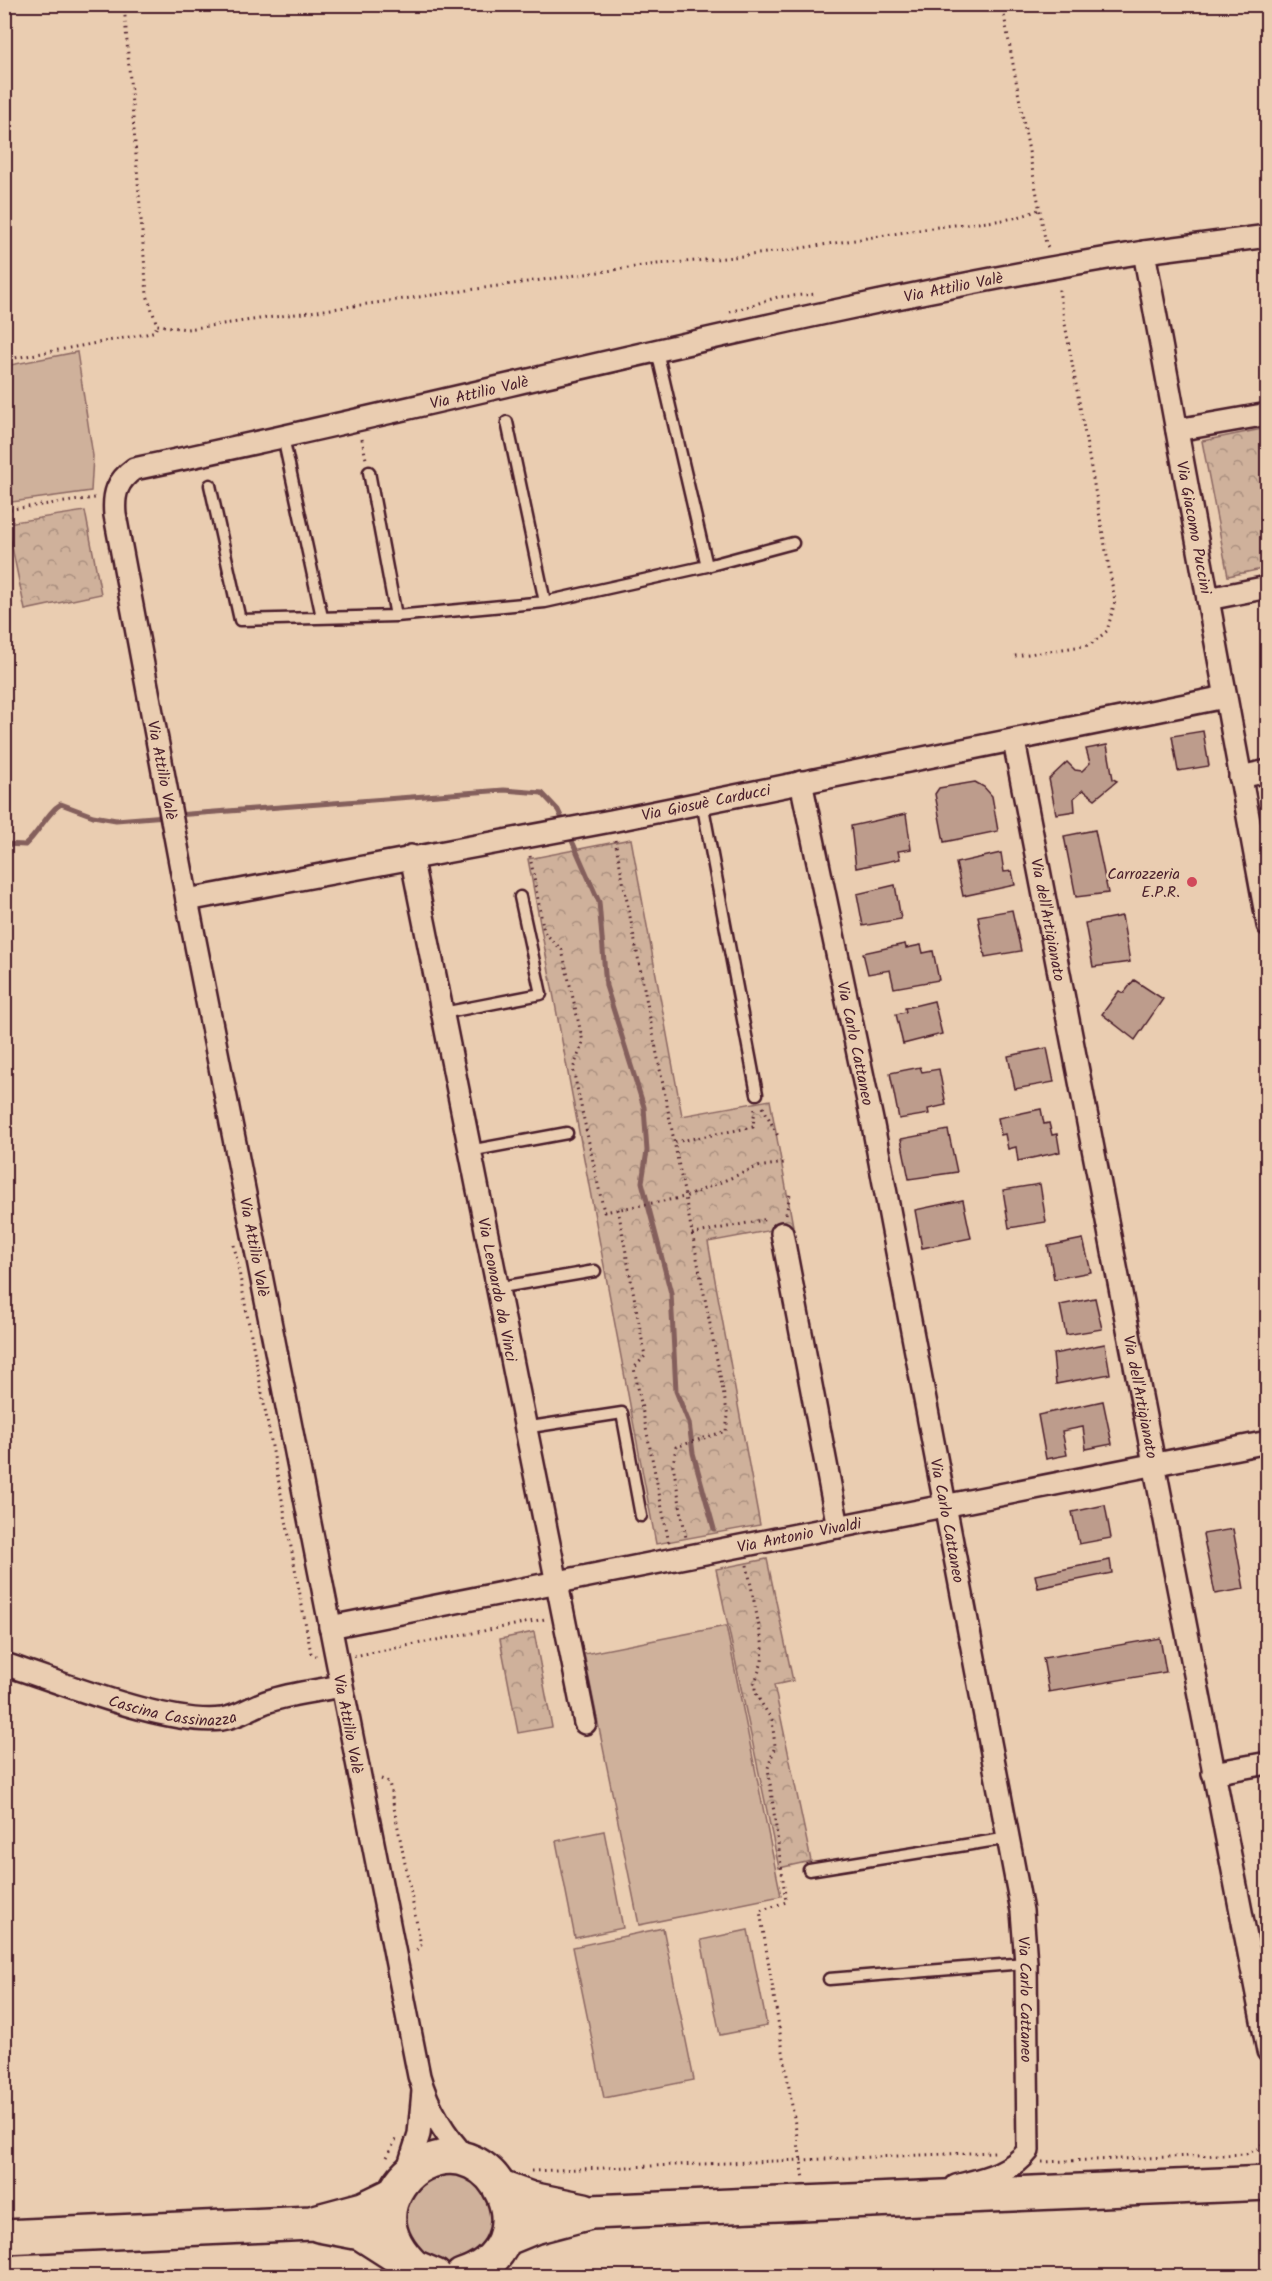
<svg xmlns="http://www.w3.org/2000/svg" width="1272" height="2281" font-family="Kalam,sans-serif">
<defs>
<pattern id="forest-crowns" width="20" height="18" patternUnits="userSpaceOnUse" patternTransform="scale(1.5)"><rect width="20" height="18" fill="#cfb19b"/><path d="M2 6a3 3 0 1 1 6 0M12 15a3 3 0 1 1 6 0" fill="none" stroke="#aa8f7f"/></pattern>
</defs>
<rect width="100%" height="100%" fill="#eacdb1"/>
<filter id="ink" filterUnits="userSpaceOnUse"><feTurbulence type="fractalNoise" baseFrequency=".0167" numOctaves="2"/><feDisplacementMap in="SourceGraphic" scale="12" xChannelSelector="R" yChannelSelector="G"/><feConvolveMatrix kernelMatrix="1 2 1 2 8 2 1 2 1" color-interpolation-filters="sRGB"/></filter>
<g filter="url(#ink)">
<path fill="#cfb19b" stroke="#8c6863" stroke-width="1.5" d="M 77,352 L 93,456 L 91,491 L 5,503 L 5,366 Z
M 726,1626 L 781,1896 L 639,1925 L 584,1654 Z
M 604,1831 L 623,1928 L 575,1938 L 556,1841 Z
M 663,1928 L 694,2080 L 604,2098 L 573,1947 Z
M 748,1930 L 767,2026 L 720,2035 L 701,1940 Z
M 439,2169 L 481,2182 L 496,2223 L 483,2250 L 455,2264 L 438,2264 L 423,2258 L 402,2233 L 402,2200 Z"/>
<path fill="url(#forest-crowns)" stroke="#8c6863" stroke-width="1.5" d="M 1267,428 L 1267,568 L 1228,576 L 1202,441 Z
M 85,511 L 101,594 L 25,610 L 7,523 Z
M 631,839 L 682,1116 L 770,1100 L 793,1226 L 708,1242 L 760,1525 L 656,1544 L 528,859 Z
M 767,1559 L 793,1681 L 774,1685 L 811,1861 L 779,1868 L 716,1569 Z
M 534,1632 L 552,1727 L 518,1733 L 500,1639 Z"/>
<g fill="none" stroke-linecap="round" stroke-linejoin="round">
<path stroke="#845f5c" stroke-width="5" d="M 176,815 L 504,790 L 542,793 L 558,810 L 565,825
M 569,834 L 599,902 L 606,986 L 644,1107 L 647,1151 L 642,1182 L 671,1293 L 676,1391 L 689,1423 L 693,1453 L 714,1529
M 4,844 L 25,845 C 40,832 47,812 61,804 L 93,816 L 116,820 L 166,816"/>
</g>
<path fill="#bd9c8c" stroke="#4a1f2b" stroke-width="1.5" d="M 1203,731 L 1209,766 L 1178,771 L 1172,736 Z
M 1107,745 L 1113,779 L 1117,781 L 1095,799 L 1083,790 L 1074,798 L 1075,811 L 1056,814 L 1049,779 L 1067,762 L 1075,770 L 1082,771 L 1090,763 L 1086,749 Z
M 975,782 L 984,787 L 992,796 L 998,831 L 944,842 L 935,794 L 939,788 Z
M 906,814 L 911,849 L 898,851 L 900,859 L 856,868 L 851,826 Z
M 1095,830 L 1108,893 L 1076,897 L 1064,836 Z
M 1001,853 L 1004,872 L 1012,871 L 1015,885 L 963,896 L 956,863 Z
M 895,885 L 901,919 L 863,926 L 857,894 Z
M 1012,910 L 1021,951 L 985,957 L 978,916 Z
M 1122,916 L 1130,962 L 1093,967 L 1085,923 Z
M 905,944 L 906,948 L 921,945 L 923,953 L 933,951 L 939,980 L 894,988 L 890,970 L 868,974 L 863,953 Z
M 1134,980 L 1163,999 L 1135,1040 L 1102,1014 L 1119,991 L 1124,993 Z
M 934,1001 L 942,1034 L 903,1044 L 896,1014 L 906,1012 L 905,1008 Z
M 1047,1048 L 1054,1082 L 1015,1089 L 1008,1056 Z
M 920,1067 L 922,1072 L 939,1069 L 946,1105 L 928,1109 L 929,1114 L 899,1119 L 890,1073 Z
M 1041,1109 L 1044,1124 L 1049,1123 L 1052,1135 L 1057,1134 L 1060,1152 L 1018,1161 L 1016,1147 L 1008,1149 L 1005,1134 L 1001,1135 L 998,1118 Z
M 948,1130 L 957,1172 L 909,1179 L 901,1139 Z
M 1040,1184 L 1046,1222 L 1009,1228 L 1003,1190 Z
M 963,1200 L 971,1238 L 922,1248 L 915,1210 Z
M 1083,1239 L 1091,1272 L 1054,1279 L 1048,1246 Z
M 1095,1298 L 1102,1329 L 1066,1335 L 1060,1305 Z
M 1105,1344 L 1110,1374 L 1056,1384 L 1053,1354 Z
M 1103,1401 L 1112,1444 L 1086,1449 L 1083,1427 L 1062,1431 L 1067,1455 L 1046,1459 L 1038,1415 Z
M 1105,1505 L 1111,1538 L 1079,1544 L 1072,1512 Z
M 1233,1529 L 1244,1589 L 1215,1594 L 1203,1534 Z
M 1110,1560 L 1112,1573 L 1038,1588 L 1035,1575 Z
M 1160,1638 L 1166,1672 L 1049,1692 L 1043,1658 Z"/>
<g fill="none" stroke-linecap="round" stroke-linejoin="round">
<g stroke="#4a1f2b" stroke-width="15">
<path id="lane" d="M 657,351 L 707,566
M 507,422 L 545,602
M 283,437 L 322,617
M 369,472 L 396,616
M 210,485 L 240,620 L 396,616 L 545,602 L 707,566 L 793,543
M 702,802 L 757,1094
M 443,1013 L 541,994 L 520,897
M 469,1151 L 567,1133
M 496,1288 L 595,1271
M 524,1428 L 622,1413 L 641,1516
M 809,1870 L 1009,1838
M 829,1979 L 1026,1963"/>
</g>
<g stroke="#4a1f2b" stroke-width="26">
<g id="street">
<path id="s1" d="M 1268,236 L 1144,252 L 1268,925"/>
<path d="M 1177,430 L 1268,414"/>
<path d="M 1208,599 L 1268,587"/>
<path id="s2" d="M 1014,741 L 1268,2051"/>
<path d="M 1240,777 L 1268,771"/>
<path id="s3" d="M 801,782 L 872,1120 L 1022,1911 L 1026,1963 L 1028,2151 C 1010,2174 982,2179 956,2186"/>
<path id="s4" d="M 411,856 L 585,1723"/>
<path id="s5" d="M 187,900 L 611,821 L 1225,697"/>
<path d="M 782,1233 L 838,1527"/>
<path id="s6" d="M 330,1627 L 1268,1442"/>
<path id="s7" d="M 4,1664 C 61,1682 167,1726 222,1719 C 242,1716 252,1706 269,1701 C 292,1693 317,1691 341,1686"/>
<path d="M 1213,1773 L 1268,1763"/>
<path id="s8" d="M 469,2161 C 446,2137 428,2108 419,2076 L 187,900 L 115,515 C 113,494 117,481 134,469 C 471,399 804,307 1144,252"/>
<path d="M 406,2175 L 419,2134 L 423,2091"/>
</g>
</g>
<g stroke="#4a1f2b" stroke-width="38">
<path id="primary" d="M 501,2188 L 531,2199 L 584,2210
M 319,2225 L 361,2233 L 414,2267 L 435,2276
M 4,2237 L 311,2223 L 363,2209 L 394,2194
M 505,2239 L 534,2227 L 591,2212 L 1268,2183
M 414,2267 C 396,2250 383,2228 391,2202 C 397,2185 407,2172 423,2164 C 496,2128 551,2247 462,2276"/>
</g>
<path stroke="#4a1f2b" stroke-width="3" stroke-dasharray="1.5 4.5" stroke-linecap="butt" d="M 124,4 L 147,295 L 157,325 L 187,329 L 657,264 C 751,258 845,241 938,227 C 971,222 1010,224 1040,209
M 1002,4 L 1046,244 L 1050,250
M 730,312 L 778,297 L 817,294
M 4,360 L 146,334 L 155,331 L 157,325
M 362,439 L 366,459
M 4,510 L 95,498
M 1015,656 L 1090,645 L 1107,631 L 1115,601 L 1058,285
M 615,840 L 728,1416 L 726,1431 L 676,1447 L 673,1465 L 686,1538
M 530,856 L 544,932 L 562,950 L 583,1042 L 573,1069 L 604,1212 L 685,1197 L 757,1167 L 784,1163
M 763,1107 L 779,1138
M 675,1142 L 753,1127 L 755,1108
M 618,1209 L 645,1356 L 634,1368 L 669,1543
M 786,1214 L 790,1194
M 692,1234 L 768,1219
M 234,1245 L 311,1653 L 316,1656
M 747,1565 L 763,1647 L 762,1662 L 754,1685 L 757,1696 L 772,1720 L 775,1746 L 768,1768 L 786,1902 L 760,1911 L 804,2179
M 354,1656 L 545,1619
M 381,1779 L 389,1782 L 421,1945 L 413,1953
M 387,2157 L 396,2139
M 1042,2162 L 1246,2154 L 1259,2148 L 1268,2137
M 531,2171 L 995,2152"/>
<use href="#lane" stroke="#eacdb1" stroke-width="10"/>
<use href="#street" stroke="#eacdb1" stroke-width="21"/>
<use href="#primary" stroke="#eacdb1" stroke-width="33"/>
</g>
</g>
<circle fill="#d1495b" stroke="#eacdb1" stroke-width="2" cx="1192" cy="882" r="6"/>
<g text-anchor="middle" stroke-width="4.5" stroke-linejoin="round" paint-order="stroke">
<g font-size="16" fill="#4a1f2b" stroke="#eacdb1">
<text dy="6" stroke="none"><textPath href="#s8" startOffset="2582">Via Attilio Valè</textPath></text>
<text dy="6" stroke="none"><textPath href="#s8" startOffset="2096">Via Attilio Valè</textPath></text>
<text dy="6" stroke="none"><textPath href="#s1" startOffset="405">Via Giacomo Puccini</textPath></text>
<text transform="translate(163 770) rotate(79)" y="6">Via Attilio Valè</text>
<text dy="6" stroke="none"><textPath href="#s5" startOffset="528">Via Giosuè Carducci</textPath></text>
<text dy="6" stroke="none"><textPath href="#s2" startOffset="182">Via dell'Artigianato</textPath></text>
<text dy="6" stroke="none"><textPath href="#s3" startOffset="267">Via Carlo Cattaneo</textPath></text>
<text transform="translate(255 1247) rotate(79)" y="6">Via Attilio Valè</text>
<text dy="6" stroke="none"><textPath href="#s4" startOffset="442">Via Leonardo da Vinci</textPath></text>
<text dy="6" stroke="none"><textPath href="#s2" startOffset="668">Via dell'Artigianato</textPath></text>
<text dy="6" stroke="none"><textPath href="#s3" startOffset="753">Via Carlo Cattaneo</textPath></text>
<text dy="6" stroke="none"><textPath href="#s6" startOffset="478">Via Antonio Vivaldi</textPath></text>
<text dy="6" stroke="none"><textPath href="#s7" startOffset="176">Cascina Cassinazza</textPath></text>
<text transform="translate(349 1724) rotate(79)" y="6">Via Attilio Valè</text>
<text dy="6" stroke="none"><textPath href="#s3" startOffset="1239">Via Carlo Cattaneo</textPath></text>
</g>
<g font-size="16" fill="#4a1f2b" stroke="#eacdb1" text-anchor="end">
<text x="1180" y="879">Carrozzeria<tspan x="1180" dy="18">E.P.R.</tspan></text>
</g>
</g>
<rect width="1272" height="2281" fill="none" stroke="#eacdb1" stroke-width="24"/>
<rect x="12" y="12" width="1248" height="2257" fill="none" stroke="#4a1f2b" stroke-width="2" filter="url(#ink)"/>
</svg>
